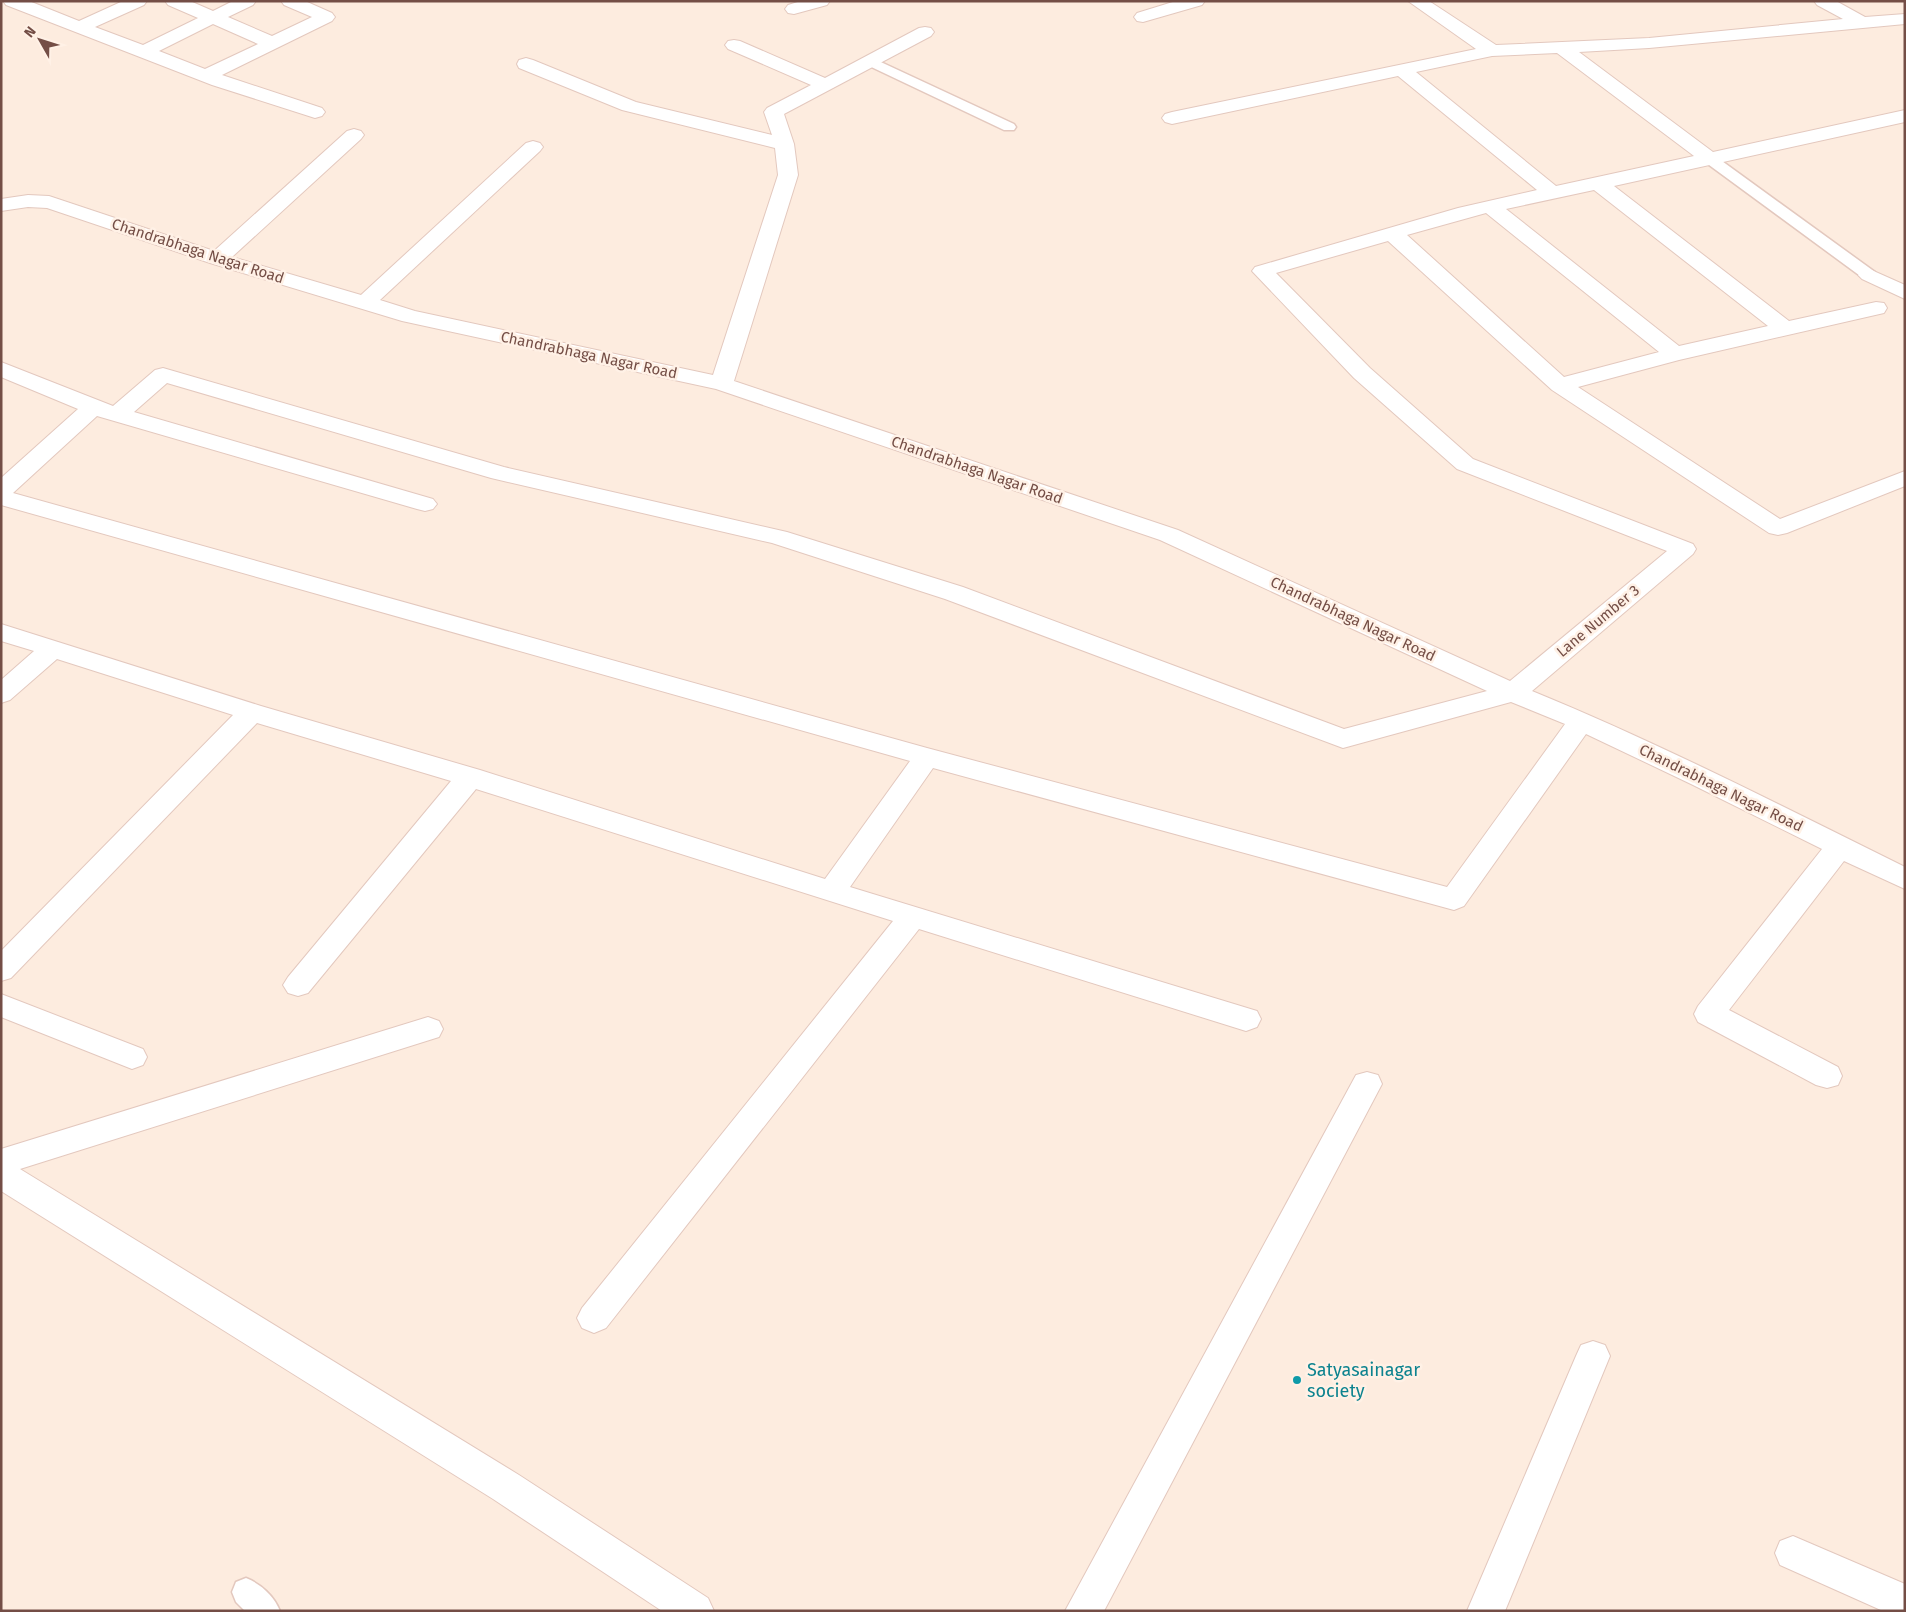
<svg xmlns="http://www.w3.org/2000/svg" width="1906" height="1612" font-family="'Fira Sans',sans-serif">
<rect width="100%" height="100%" fill="#fdecdf"/>
<g fill="none" stroke-linecap="round" stroke-linejoin="round">
<g stroke="#e3c8be" stroke-width="3">
<path id="service" d="M 870,57 L 1014,124 L 1016,127 L 1014,130 L 1004,130 L 865,64 L 863,61 L 865,58 Z
M 1710,154 L 1715,156 L 1875,272 L 1877,275 L 1875,278 L 1863,278 L 1705,162 L 1702,159 L 1705,156 Z
M 246,1578 C 261,1584 274,1596 280,1611 L 245,1611 L 236,1602 L 232,1592 L 236,1582 Z"/>
</g>
<g stroke="#e3c8be" stroke-width="2">
<path id="minor" d="M 3,1 L 29,1 L 79,21 L 123,1 L 147,1 L 144,5 L 95,27 L 143,45 L 198,18 L 168,5 L 165,1 L 190,1 L 213,11 L 233,1 L 256,1 L 253,5 L 228,17 L 272,36 L 312,17 L 284,5 L 281,1 L 305,1 L 332,13 L 335,17 L 332,21 L 222,75 L 322,108 L 325,112 L 322,116 L 315,118 L 212,85 L 6,5 ZM 213,24 L 258,44 L 205,69 L 159,51 Z
M 801,1 L 830,1 L 827,5 L 794,14 L 788,13 L 785,9 L 788,5 Z
M 1176,1 L 1205,1 L 1202,5 L 1143,22 L 1137,21 L 1134,17 L 1137,13 Z
M 1408,1 L 1429,1 L 1496,45 L 1649,38 L 1843,19 L 1817,5 L 1814,1 L 1836,1 L 1865,17 L 1905,14 L 1905,24 L 1649,48 L 1579,52 L 1713,152 L 1905,110 L 1905,122 L 1614,186 L 1789,321 L 1876,302 L 1884,303 L 1887,308 L 1884,313 L 1679,360 L 1578,387 L 1780,519 L 1905,471 L 1905,486 L 1787,533 L 1778,535 L 1769,533 L 1552,390 L 1388,241 L 1276,273 L 1370,368 L 1473,459 L 1693,544 L 1696,549 L 1693,554 L 1532,691 C 1659,743 1782,806 1905,867 L 1905,889 L 1844,861 L 1729,1010 L 1838,1067 L 1842,1076 L 1838,1085 L 1827,1088 L 1816,1085 L 1698,1022 L 1694,1014 L 1698,1006 L 1822,849 L 1691,784 L 1586,734 L 1464,906 L 1454,910 L 933,768 L 850,887 L 1257,1011 L 1261,1019 L 1257,1027 L 1246,1031 L 919,929 L 606,1328 L 594,1333 L 582,1328 L 577,1318 L 582,1308 L 893,921 L 476,789 L 308,993 L 298,996 L 288,993 L 283,985 L 288,977 L 451,781 L 257,723 L 11,978 L 1,981 L 1,951 L 233,715 L 57,659 L 10,700 L 1,703 L 1,680 L 34,651 L 1,641 L 1,624 L 261,706 L 480,770 L 825,879 L 910,761 L 1,505 L 1,478 L 78,409 L 1,377 L 1,362 L 113,406 L 155,370 L 163,368 L 504,467 L 787,532 L 963,587 L 1344,729 L 1487,691 L 1160,540 L 716,389 L 402,321 L 210,263 L 47,208 L 28,207 L 1,211 L 1,199 L 28,195 L 49,196 L 214,251 L 347,131 L 354,129 L 361,131 L 364,135 L 361,139 L 232,257 L 361,295 L 526,143 L 533,141 L 540,143 L 543,147 L 540,151 L 380,300 L 415,311 L 713,375 L 778,175 L 775,148 L 622,110 L 519,68 L 517,64 L 519,60 L 526,58 L 533,60 L 636,102 L 772,135 L 764,112 L 767,108 L 811,85 L 728,49 L 725,45 L 728,41 L 734,40 L 740,41 L 825,78 L 919,28 L 925,27 L 931,28 L 934,32 L 931,36 L 784,114 L 794,144 L 798,175 L 734,381 L 1178,530 L 1510,681 L 1667,551 L 1457,469 L 1354,378 L 1252,271 L 1255,267 L 1458,208 L 1537,190 L 1398,76 L 1172,124 L 1165,122 L 1162,118 L 1165,114 L 1172,112 L 1476,49 ZM 1557,53 L 1694,156 L 1556,186 L 1416,72 L 1492,56 ZM 1594,190 L 1768,326 L 1679,346 L 1506,209 ZM 1486,213 L 1659,352 L 1564,377 L 1407,235 ZM 167,383 L 491,478 L 772,543 L 945,599 L 1343,748 L 1511,702 L 1565,724 L 1447,887 L 927,748 L 13,493 L 97,416 L 417,509 L 425,511 L 433,509 L 437,504 L 433,499 L 134,412 Z
M 1869,269 L 1905,285 L 1905,299 L 1862,279 L 1858,275 L 1862,271 Z
M 1,994 L 143,1049 L 147,1057 L 143,1065 L 132,1069 L 1,1017 Z
M 428,1017 L 439,1021 L 443,1029 L 439,1037 L 20,1169 L 519,1475 L 708,1598 L 714,1611 L 662,1611 L 493,1499 L 1,1191 L 1,1149 Z
M 1367,1072 L 1378,1075 L 1382,1084 L 1104,1611 L 1065,1611 L 1356,1075 Z
M 1593,1341 L 1605,1345 L 1610,1356 L 1505,1611 L 1467,1611 L 1576,1356 L 1581,1345 Z
M 1793,1536 L 1905,1584 L 1905,1611 L 1883,1611 L 1780,1565 L 1775,1553 L 1780,1541 Z"/>
</g>
<use href="#service" fill="#fff" fill-rule="evenodd"/>
<use href="#minor" fill="#fff" fill-rule="evenodd"/>
</g>
<circle fill="#0f9aa8" stroke="#fff1e6" stroke-width="2" cx="1297" cy="1380" r="5"/>
<g text-anchor="middle" stroke-width="5" stroke-linejoin="round" paint-order="stroke">
<g font-size="15" fill="#744e46" stroke="#fff1e6">
<text transform="translate(198 251) rotate(18)" y="5">Chandrabhaga Nagar Road</text>
<text transform="translate(589 355) rotate(12)" y="5">Chandrabhaga Nagar Road</text>
<text transform="translate(977 470) rotate(19)" y="5">Chandrabhaga Nagar Road</text>
<text transform="translate(1353 619) rotate(25)" y="5">Chandrabhaga Nagar Road</text>
<text transform="translate(1598 621) rotate(-40)" y="5">Lane Number 3</text>
<text transform="translate(1721 788) rotate(26)" y="5">Chandrabhaga Nagar Road</text>
</g>
<g font-size="18" fill="#0d838f" stroke="#fff1e6" text-anchor="start">
<text x="1307" y="1376">Satyasainagar<tspan x="1307" dy="21">society</tspan></text>
</g>
</g>
<rect width="1906" height="1612" fill="none" stroke="#744e46" stroke-width="5"/>
<g transform="translate(40 40) rotate(309)" stroke="#fff1e6" stroke-width="4" paint-order="stroke">
<path d="M0-4L9 19L0 12L-9 19Z" fill="#744e46"/>
<text y="-8" font-size="14" font-weight="bold" text-anchor="middle" fill="#744e46">N</text>
</g>
</svg>
